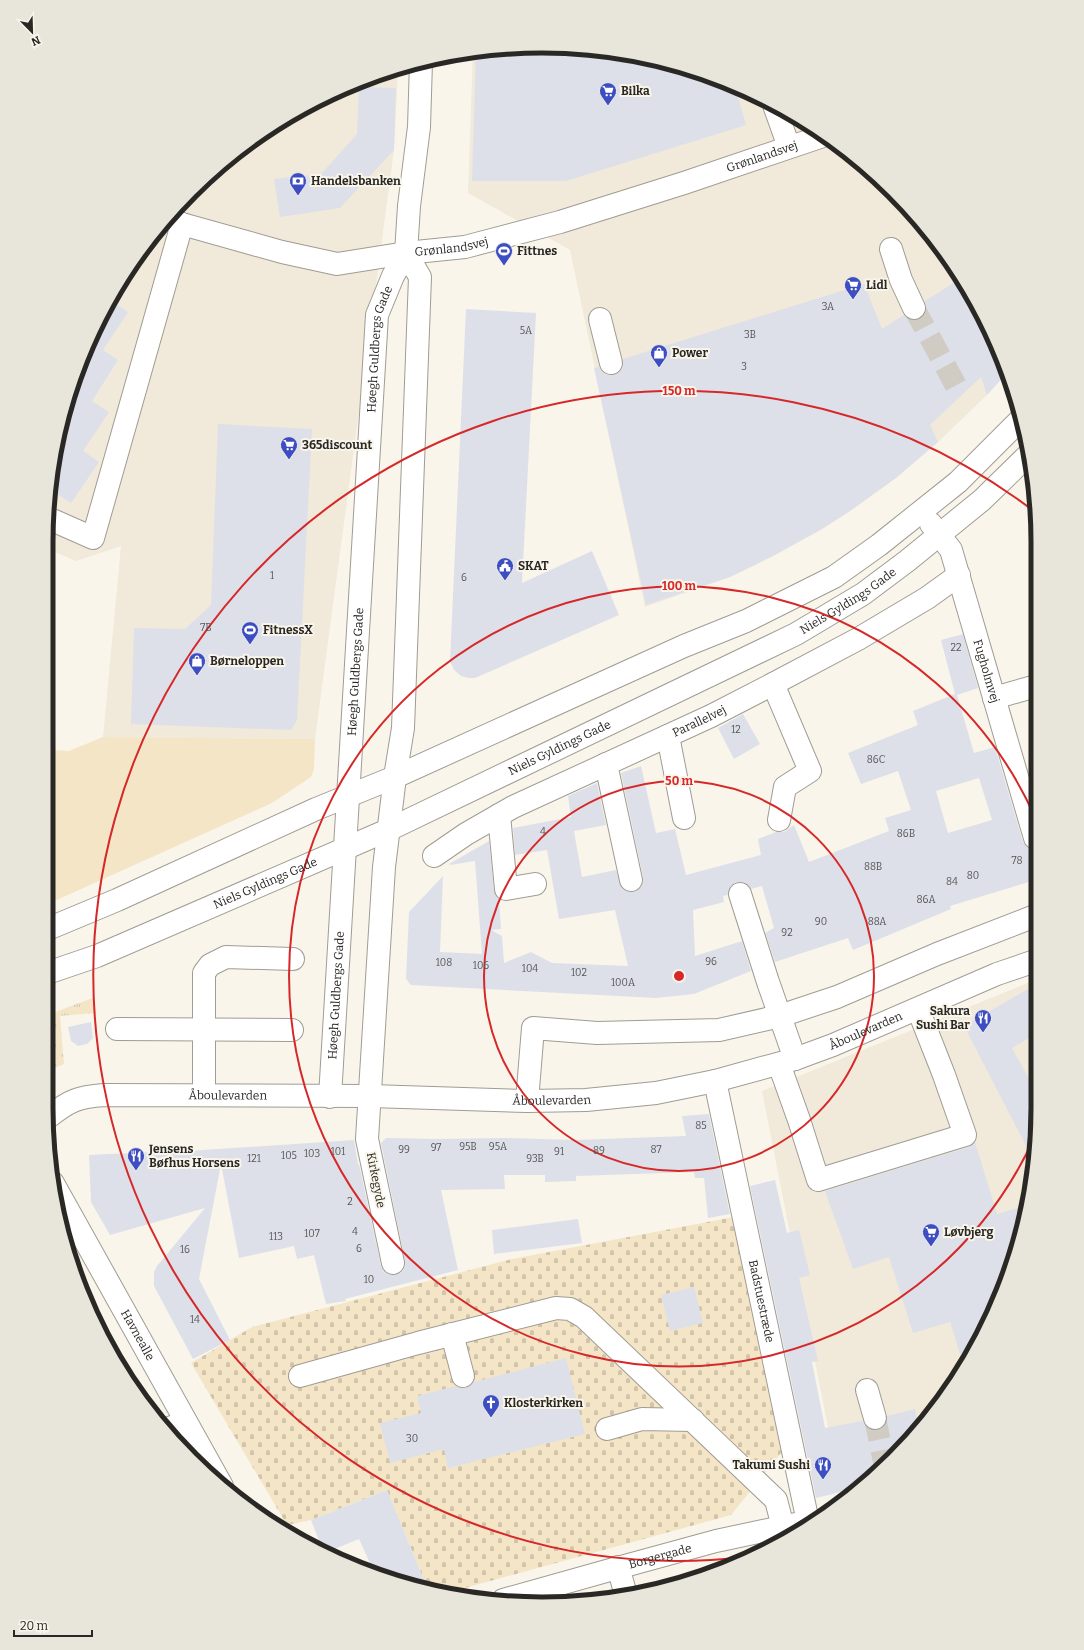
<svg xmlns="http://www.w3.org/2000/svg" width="1084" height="1650" font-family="Bitter,serif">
<defs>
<pattern id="grass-tufts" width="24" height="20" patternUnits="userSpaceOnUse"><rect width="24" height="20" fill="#f4e5c7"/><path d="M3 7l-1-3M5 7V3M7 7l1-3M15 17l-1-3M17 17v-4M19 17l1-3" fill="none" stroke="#d1c4ab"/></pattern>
<pattern id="cemetery-stones" width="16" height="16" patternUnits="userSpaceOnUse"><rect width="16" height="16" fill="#f4e5c7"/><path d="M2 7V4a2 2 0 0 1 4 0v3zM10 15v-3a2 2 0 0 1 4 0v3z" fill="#d1c4ab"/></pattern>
</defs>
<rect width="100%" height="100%" fill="#f9f5eb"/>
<path fill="#f1e9d9" d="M 509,47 L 701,72 L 790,112 L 869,169 L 935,240 L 987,322 L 1006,374 L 987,395 L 938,442 L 896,478 L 850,511 L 822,529 L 773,556 L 730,577 L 645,607 L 570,250 L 468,193 L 473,53 Z
M 398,69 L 394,150 L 315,739 L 103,737 L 121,546 L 76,561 L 50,550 L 50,477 L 63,413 L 97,323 L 169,215 L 240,149 L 322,97 Z
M 1035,980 L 1034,1173 L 1021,1237 L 987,1327 L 915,1435 L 842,1499 L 762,1091 Z"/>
<path fill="url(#grass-tufts)" d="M 95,997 L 95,1013 L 60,1016 L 64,1064 L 50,1070 L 50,1014 Z"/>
<path fill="url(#cemetery-stones)" d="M 734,1217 L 785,1448 L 731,1515 L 443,1594 L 428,1590 L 387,1490 L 311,1520 L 287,1525 L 191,1363 L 252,1327 L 512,1259 Z"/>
<path fill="#f4e5c7" d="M 103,737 L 315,739 L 314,769 L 311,777 L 272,803 L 50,903 L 50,750 L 69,751 Z"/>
<path fill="#dde0e9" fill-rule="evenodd" d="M 509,47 L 607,50 L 701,72 L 735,87 L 746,125 L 566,181 L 472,181 L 476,53 Z
M 359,87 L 396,88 L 394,150 L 340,208 L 280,217 L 274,179 L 321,174 L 357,134 Z
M 960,279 L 987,322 L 1006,374 L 987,395 L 981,377 L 930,425 L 938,442 L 896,478 L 850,511 L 822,529 L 773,556 L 730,577 L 646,605 L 594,368 L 599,367 L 602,372 L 607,375 L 614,375 L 620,372 L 623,367 L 623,359 L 864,284 L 882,329 L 904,315 L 907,318 L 913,320 L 920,319 L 924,315 L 926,309 L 925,301 Z
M 111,301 L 128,312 L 103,350 L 118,360 L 92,401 L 109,412 L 83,451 L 99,462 L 71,503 L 50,490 L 50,477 L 63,413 L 97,323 Z
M 466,309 L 536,313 L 522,583 L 592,551 L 619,615 L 475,678 L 469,678 L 461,676 L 454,670 L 450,661 Z
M 218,424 L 312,429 L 297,720 L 291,730 L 131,724 L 134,628 L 185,629 L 211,605 Z
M 963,634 L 978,688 L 957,695 L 974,753 L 995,747 L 1023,842 L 1028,848 L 1035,870 L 1035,880 L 950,906 L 951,909 L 853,950 L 848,938 L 775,962 L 765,933 L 774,928 L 762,886 L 751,889 L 748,885 L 743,882 L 736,882 L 731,886 L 728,895 L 723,896 L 724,902 L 693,910 L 695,956 L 742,941 L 751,971 L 694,994 L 656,998 L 411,985 L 406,979 L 409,912 L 443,876 L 440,952 L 482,954 L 475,861 L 450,865 L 449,864 L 489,841 L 494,890 L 496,896 L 499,899 L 501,929 L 491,930 L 502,936 L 504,963 L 531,952 L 552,963 L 628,966 L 615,910 L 559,919 L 547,850 L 515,855 L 513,828 L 571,817 L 568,796 L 597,783 L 606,825 L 574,831 L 582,877 L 616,870 L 622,888 L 628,892 L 634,892 L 639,889 L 643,884 L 643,877 L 621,773 L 641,766 L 656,833 L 675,829 L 686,875 L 761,855 L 758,839 L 776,832 L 784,832 L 794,825 L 809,862 L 889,831 L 885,818 L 911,810 L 898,771 L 861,784 L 848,753 L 918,725 L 913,711 L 955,694 L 941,640 ZM 979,778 L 992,820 L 948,833 L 936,791 Z
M 743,714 L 760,744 L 734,759 L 718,728 Z
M 1035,985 L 1034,1035 L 1012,1048 L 1034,1088 L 1034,1161 L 964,1026 Z
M 91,1022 L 93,1038 L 87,1044 L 78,1046 L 71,1041 L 68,1027 Z
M 709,1114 L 730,1214 L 708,1218 L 704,1178 L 695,1178 L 694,1172 L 576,1176 L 576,1181 L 545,1182 L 545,1175 L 504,1175 L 505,1189 L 441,1190 L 458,1270 L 345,1299 L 346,1301 L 326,1304 L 314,1255 L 297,1259 L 294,1246 L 239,1258 L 221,1164 L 199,1279 L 230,1340 L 193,1359 L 154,1286 L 154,1272 L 157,1266 L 205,1208 L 110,1235 L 91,1202 L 89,1155 L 173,1151 L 173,1152 L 354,1140 L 358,1165 L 359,1164 L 381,1266 L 384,1272 L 389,1275 L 395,1275 L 402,1272 L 405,1267 L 405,1261 L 381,1143 L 386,1138 L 439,1139 L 504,1138 L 575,1140 L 686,1136 L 682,1116 Z
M 975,1142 L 997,1214 L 1027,1205 L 1021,1237 L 987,1327 L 963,1363 L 950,1322 L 913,1333 L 889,1257 L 853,1269 L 825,1191 L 969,1147 Z
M 775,1180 L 787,1233 L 799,1230 L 810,1275 L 799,1278 L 818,1361 L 812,1362 L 825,1428 L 863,1421 L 867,1427 L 872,1430 L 878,1430 L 884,1426 L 887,1421 L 887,1416 L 915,1409 L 919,1429 L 915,1435 L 853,1489 L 816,1498 L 750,1186 Z
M 578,1219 L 582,1243 L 494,1254 L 492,1230 Z
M 694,1287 L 703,1323 L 670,1331 L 661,1295 Z
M 566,1358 L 585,1434 L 448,1468 L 444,1449 L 390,1463 L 380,1423 L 421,1413 L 417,1396 L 456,1386 L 460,1388 L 466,1388 L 471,1385 L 474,1382 Z
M 387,1490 L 428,1590 L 382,1578 L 375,1574 L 359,1539 L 327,1552 L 323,1551 L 311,1520 Z"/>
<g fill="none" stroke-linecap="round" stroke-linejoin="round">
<path stroke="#d0ccc3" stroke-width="22" stroke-dasharray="22 11" stroke-linecap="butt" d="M 914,308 L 961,395
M 875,1418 L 884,1462"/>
<g stroke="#a09c93" stroke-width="24">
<g id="minor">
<path d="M 774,105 L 789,147"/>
<path id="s1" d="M 167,218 L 182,224 L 282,252 L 337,264 L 406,253 L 465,247 L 560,222 L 684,183 L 823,136"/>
<path d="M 891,249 L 901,280 L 914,308"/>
<path d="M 600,319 L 611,363"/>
<path d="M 50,519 L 93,538 L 182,224"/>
<path id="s2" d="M 931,524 L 951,550 L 1035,838"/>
<path d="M 773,684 L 810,771 L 785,787 L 779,820"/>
<path d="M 994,698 L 1036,686"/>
<path d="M 668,736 L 684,818"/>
<path d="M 606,764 L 631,880"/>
<path d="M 499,815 L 506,889 L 535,884"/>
<path id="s3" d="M 434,856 L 466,834 L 513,807 L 711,716 L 773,684 L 858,639 L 927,598 L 959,575"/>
<path d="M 740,894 L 768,982 L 795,1059"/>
<path d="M 50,928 L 117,900 L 316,809 L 395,777 L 684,646 L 746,621 L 834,577 L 879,545 L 958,482 L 1022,418"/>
<path id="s4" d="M 50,972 L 97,956 L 388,830 L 796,634 L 863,594 L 907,561 L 982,500 L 1028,455"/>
<path d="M 117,1029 L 292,1030"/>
<path d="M 779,1064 L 799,1120 L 818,1180 L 965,1135 L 944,1075 L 918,1009"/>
<path id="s5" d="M 715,1081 L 808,1522"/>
<path d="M 204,1095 L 204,973 L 210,965 L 226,957 L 293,959"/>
<path id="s6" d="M 330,1097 L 377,315 L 393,276 L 406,253 L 409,206 L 419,127 L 421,62"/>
<path d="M 527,1101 L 533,1028 L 597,1033 L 719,1030 L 780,1016 L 837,997 L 937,954 L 1035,916"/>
<path id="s7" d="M 50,1116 C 70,1100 79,1097 104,1095 L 371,1096 L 527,1101 L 586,1100 L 656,1093 L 715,1081 L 795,1059 L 833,1045 L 997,974 L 1035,961"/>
<path id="s8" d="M 53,1183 L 222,1486"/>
<path d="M 393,1263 L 367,1139 L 384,867 L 395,777 L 403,728 L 420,277 L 406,253"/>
<path d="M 452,1334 L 463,1376"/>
<path d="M 300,1376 L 418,1343 L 556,1308 L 570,1309 L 584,1317 L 776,1500 L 783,1527"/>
<path d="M 867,1390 L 875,1418"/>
<path d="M 167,1429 L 185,1422"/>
<path d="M 607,1429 L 642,1419 L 693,1420"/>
<path d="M 618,1567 L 624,1588"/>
<path id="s9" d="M 503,1600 L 610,1570 L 716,1541 L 796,1524"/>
</g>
</g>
<use href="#minor" stroke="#fff" stroke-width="22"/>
</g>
<g fill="none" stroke="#d62828" stroke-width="2">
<circle cx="679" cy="976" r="195"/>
<path d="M1034 1138A390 390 0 1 1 1035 817"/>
<path d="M745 1557A585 585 0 1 1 1035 512"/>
</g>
<defs>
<g id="supermarket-pin" transform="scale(0.9)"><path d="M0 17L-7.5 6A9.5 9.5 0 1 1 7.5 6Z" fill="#3c4ec1" stroke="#f9f5eb"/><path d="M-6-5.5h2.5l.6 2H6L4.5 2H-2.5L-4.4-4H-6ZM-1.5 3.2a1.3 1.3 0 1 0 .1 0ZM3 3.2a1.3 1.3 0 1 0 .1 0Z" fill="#fff"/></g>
<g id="bank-pin" transform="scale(0.9)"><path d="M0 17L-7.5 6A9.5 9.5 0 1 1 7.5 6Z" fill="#3c4ec1" stroke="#f9f5eb"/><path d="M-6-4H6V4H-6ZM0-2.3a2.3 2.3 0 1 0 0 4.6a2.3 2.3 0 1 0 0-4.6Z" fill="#fff"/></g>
<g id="stadium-pin" transform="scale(0.9)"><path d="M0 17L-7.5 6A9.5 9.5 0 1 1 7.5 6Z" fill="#3c4ec1" stroke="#f9f5eb"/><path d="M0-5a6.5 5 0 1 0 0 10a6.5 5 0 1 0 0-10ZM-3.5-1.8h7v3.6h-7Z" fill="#fff"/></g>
<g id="shop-pin" transform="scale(0.9)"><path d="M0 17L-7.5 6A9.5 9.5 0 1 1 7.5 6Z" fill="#3c4ec1" stroke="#f9f5eb"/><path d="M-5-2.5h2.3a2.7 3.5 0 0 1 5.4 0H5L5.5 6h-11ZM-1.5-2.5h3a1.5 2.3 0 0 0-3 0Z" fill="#fff"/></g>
<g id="civic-pin" transform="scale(0.9)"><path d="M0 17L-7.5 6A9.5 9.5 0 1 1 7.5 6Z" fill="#3c4ec1" stroke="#f9f5eb"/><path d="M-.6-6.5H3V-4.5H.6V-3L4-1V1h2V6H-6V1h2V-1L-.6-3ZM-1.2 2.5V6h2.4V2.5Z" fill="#fff"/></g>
<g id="restaurant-pin" transform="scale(0.9)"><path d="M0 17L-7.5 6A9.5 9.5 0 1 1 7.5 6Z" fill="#3c4ec1" stroke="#f9f5eb"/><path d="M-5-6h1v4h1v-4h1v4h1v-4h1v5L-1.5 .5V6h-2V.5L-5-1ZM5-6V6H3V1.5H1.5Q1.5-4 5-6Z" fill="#fff"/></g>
<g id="church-pin" transform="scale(0.9)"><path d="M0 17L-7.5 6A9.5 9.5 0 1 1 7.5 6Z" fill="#3c4ec1" stroke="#f9f5eb"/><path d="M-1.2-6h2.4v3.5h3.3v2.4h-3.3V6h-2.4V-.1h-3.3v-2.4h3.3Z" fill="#fff"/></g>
</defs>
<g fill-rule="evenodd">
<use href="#supermarket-pin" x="608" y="91"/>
<use href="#bank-pin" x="298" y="181"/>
<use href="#stadium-pin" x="504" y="251"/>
<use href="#supermarket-pin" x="853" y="285"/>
<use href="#shop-pin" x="659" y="353"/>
<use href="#supermarket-pin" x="289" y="445"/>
<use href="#civic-pin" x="505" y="566"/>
<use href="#stadium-pin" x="250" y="630"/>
<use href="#shop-pin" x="197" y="661"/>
<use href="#restaurant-pin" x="983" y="1018"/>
<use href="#restaurant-pin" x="136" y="1156"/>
<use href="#supermarket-pin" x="931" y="1232"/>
<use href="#church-pin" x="491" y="1403"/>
<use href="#restaurant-pin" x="823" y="1465"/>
</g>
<g text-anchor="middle" stroke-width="4" stroke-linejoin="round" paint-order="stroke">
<g font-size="10" fill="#575656">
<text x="828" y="310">3A</text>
<text x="526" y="334">5A</text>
<text x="750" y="338">3B</text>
<text x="744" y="370">3</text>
<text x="272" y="579">1</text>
<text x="464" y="581">6</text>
<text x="206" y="631">7B</text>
<text x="956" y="651">22</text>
<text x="736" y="733">12</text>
<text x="876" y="763">86C</text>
<text x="543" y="835">4</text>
<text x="906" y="837">86B</text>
<text x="1017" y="864">78</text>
<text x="873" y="870">88B</text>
<text x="973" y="879">80</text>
<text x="952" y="885">84</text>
<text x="926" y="903">86A</text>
<text x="821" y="925">90</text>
<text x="877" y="925">88A</text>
<text x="787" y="936">92</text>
<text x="711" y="965">96</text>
<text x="444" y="966">108</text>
<text x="481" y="969">106</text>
<text x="530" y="972">104</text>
<text x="579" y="976">102</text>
<text x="623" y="986">100A</text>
<text x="701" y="1129">85</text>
<text x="468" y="1150">95B</text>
<text x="498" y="1150">95A</text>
<text x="436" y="1151">97</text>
<text x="404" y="1153">99</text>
<text x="656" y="1153">87</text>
<text x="599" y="1154">89</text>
<text x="338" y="1155">101</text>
<text x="559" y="1155">91</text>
<text x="312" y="1157">103</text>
<text x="289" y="1159">105</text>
<text x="254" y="1162">121</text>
<text x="535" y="1162">93B</text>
<text x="350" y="1205">2</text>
<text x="355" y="1235">4</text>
<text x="312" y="1237">107</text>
<text x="276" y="1240">113</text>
<text x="359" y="1252">6</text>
<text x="185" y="1253">16</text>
<text x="369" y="1283">10</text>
<text x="195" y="1323">14</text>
<text x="412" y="1442">30</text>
</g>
<g font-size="12" font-weight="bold" fill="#2a2825" stroke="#f9f5eb" text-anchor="start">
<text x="621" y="95">Bilka</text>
<text x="311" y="185">Handelsbanken</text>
<text x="517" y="255">Fittnes</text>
<text x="866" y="289">Lidl</text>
<text x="672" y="357">Power</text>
<text x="302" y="449">365discount</text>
<text x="518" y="570">SKAT</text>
<text x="263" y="634">FitnessX</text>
<text x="210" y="665">Børneloppen</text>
<text x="970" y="1015" text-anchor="end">Sakura<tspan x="970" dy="14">Sushi Bar</tspan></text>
<text x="149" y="1153">Jensens<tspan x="149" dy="14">Bøfhus Horsens</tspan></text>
<text x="944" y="1236">Løvbjerg</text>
<text x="504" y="1407">Klosterkirken</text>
<text x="810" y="1469" text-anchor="end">Takumi Sushi</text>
</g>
<g font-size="12" fill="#2a2825" stroke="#f9f5eb">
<text dy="4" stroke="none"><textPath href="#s1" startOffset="616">Grønlandsvej</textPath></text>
<text dy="4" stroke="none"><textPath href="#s1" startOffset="292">Grønlandsvej</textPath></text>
<text dy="4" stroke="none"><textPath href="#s6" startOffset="750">Høegh Guldbergs Gade</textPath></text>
<text dy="4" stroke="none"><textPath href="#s4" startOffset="881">Niels Gyldings Gade</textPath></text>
<text dy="4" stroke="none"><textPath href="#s2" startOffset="159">Fugholmvej</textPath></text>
<text dy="4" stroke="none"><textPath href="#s6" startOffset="426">Høegh Guldbergs Gade</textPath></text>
<text dy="4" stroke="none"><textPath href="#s3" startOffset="298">Parallelvej</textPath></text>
<text dy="4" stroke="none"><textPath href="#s4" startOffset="557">Niels Gyldings Gade</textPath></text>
<text dy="4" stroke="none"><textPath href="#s4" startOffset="233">Niels Gyldings Gade</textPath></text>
<text dy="4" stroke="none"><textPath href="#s6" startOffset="102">Høegh Guldbergs Gade</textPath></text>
<text dy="4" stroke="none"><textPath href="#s7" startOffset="831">Åboulevarden</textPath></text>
<text dy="4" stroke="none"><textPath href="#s7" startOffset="183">Åboulevarden</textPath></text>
<text dy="4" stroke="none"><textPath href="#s7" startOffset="507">Åboulevarden</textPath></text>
<text transform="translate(376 1180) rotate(79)" y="4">Kirkegyde</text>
<text dy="4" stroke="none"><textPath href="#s5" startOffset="225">Badstuestræde</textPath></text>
<text dy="4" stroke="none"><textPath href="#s8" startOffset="174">Havnealle</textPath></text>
<text dy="4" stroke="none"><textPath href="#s9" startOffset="163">Borgergade</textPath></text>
</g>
</g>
<path d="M0 0H1084V1650H0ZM542 53H542A489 489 0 0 1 1031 542V1108A489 489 0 0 1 542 1597H542A489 489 0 0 1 53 1108V542A489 489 0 0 1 542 53Z" fill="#e8e5db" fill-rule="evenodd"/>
<path fill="none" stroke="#2a2825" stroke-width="5" d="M542 53H542A489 489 0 0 1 1031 542V1108A489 489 0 0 1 542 1597H542A489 489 0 0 1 53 1108V542A489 489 0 0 1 542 53Z"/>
<circle cx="679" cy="976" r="6" fill="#d62828" stroke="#f9f5eb" stroke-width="2"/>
<g font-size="12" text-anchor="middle" font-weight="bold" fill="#d62828" stroke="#f9f5eb" stroke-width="4" stroke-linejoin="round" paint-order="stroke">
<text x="679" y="395">150 m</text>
<text x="679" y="590">100 m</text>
<text x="679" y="785">50 m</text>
</g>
<g transform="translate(32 32) rotate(157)" stroke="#f9f5eb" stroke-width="3" paint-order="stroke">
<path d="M0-3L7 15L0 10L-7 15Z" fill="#2a2825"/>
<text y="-6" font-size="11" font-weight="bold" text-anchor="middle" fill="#2a2825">N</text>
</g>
<path d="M14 1630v6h78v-6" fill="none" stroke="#2a2825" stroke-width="2"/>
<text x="20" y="1630" font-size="12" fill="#2a2825" stroke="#f9f5eb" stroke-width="3" paint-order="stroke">20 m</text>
</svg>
